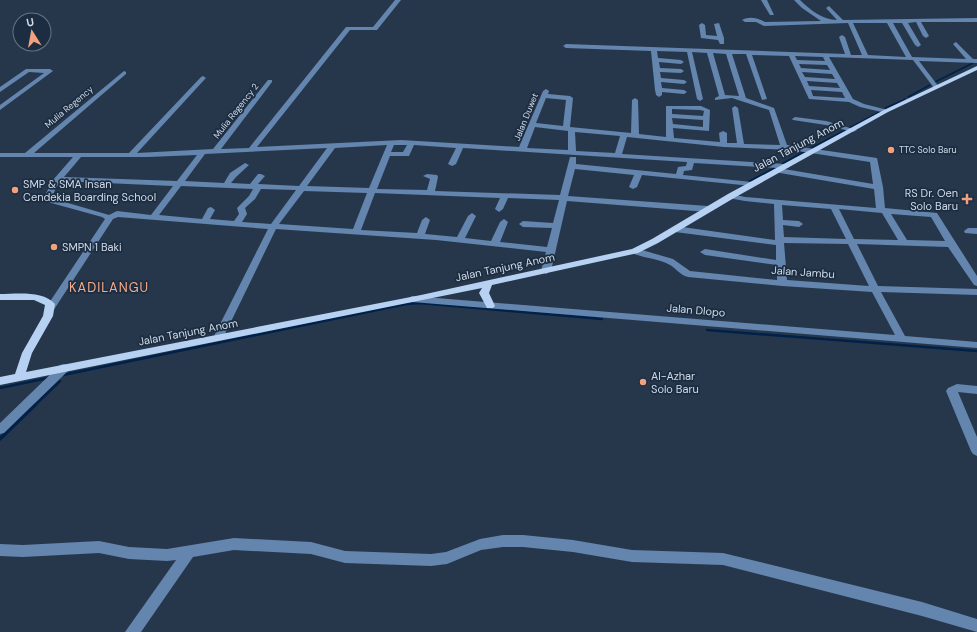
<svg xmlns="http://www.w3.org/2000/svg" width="977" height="632" font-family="'DM Sans',sans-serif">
<rect width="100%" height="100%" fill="#26374c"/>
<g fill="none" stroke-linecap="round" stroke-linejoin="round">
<path stroke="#002148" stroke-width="1.5" d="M 935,82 L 973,63
M 908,97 L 930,85
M 900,102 L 905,99"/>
<path stroke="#002148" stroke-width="2" d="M 886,108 L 902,101
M 810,149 L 882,111
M 780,165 L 805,151
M 748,182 L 775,168"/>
<path stroke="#002148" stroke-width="2.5" d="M 707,330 L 977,351
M 63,375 L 406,304 L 420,303 L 602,319
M 0,388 L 48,378
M 34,406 L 60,381"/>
<path stroke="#002148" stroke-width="3.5" d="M 0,439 L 35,405"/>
<path fill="#6485ae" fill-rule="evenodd" d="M 395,0 L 401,0 L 377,30 L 350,30 L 257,147 L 401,140 L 519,147 L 543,91 L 546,89 L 549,91 L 548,94 L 570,96 L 573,98 L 570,127 L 631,133 L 632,100 L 635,98 L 638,100 L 639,134 L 666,137 L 666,106 L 701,106 L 710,110 L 709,131 L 673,128 L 674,138 L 720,142 L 719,133 L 723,131 L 727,133 L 727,143 L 737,143 L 732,108 L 735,106 L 738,108 L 744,144 L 780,145 L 769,110 L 732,98 L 715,100 L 715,98 L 719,96 L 707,53 L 692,52 L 703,99 L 700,101 L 697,99 L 687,52 L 657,51 L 658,58 L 681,60 L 684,62 L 681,64 L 659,62 L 660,68 L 681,69 L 684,71 L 681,73 L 660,72 L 661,78 L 684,80 L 687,82 L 684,84 L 661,82 L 662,88 L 684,90 L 687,92 L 684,94 L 662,92 L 662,95 L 659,97 L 656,95 L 655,90 L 651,51 L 566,48 L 563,46 L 566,44 L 845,54 L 839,37 L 842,35 L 845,37 L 851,55 L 862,55 L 848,23 L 764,26 L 756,22 L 745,22 L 742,20 C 749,16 758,18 765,22 L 821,21 L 802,8 L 794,0 L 800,0 C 810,10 823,20 837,20 L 826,8 L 829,6 L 843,20 L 977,18 L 977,22 L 921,22 L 929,36 L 926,38 L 923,36 L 916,22 L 908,23 L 921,45 L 918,47 L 915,45 L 902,23 L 893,23 L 912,57 L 966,59 L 953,44 L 956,42 L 973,59 L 977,59 L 977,63 L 919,61 L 939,87 L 938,88 L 934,88 L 913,60 L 829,57 L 853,99 L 864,104 L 888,110 L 889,111 L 886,113 L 860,107 L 849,102 L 809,99 L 789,56 L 752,55 L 767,99 L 762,100 L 746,54 L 732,54 L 746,98 L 774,108 L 787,145 L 877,158 L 883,187 L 885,208 L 937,213 L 977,276 L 977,286 L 974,285 L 948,247 L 857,244 L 878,286 L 977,289 L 977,295 L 881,292 L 905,336 L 977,342 L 977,348 L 412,302 L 407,299 L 412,296 L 895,335 L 872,292 L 782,286 L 688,277 C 679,275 675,266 666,263 C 655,258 643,258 632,253 L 631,251 L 635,248 L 673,259 L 690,271 L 777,280 L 777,265 L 705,255 L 700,252 L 705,249 L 776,260 L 776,245 L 675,232 L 671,229 L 675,226 L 775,240 L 774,204 L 745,201 L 728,198 L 727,196 L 731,194 L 745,197 L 876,208 L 874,189 L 774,172 L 773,170 L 777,168 L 694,163 L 692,170 L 684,171 L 683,175 L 752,182 L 756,184 L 752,186 L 642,175 L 637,187 L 633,189 L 629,187 L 634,175 L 575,169 L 568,196 L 708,206 L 712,209 L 708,212 L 567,201 L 551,271 L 546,274 L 541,271 L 546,252 L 436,240 L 276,229 L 223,338 L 218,341 L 213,338 L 268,229 L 118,217 L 113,219 L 53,311 L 47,311 L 45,309 L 105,219 L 102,217 L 44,201 L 43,199 L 53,180 L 73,157 L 0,157 L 0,153 L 25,153 L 124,71 L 126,72 L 126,74 L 34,153 L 129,153 L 201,77 L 203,76 L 206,78 L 205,79 L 137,153 L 213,149 L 268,80 L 272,80 L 272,82 L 221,149 L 249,148 L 346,27 L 373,27 ZM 853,23 L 887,23 L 906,57 L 868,55 ZM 713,53 L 726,54 L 739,96 L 725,95 ZM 795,56 L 823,57 L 825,61 L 797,60 ZM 799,64 L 827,65 L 830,70 L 801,68 ZM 802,72 L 832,74 L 835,79 L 805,77 ZM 807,81 L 837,83 L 840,88 L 809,86 ZM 811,90 L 842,92 L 845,98 L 813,96 ZM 546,98 L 566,100 L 563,126 L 536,123 ZM 672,109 L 700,110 L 704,111 L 703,116 L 672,114 ZM 672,118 L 703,120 L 703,127 L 673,124 ZM 535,127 L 568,131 L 568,150 L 527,148 ZM 575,132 L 620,136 L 615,153 L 576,151 ZM 627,137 L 724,147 L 791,150 L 870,162 L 873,184 L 778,168 L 788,168 L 789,166 L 785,164 L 622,154 ZM 387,145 L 369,188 L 307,186 L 335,148 ZM 394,145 L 407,145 L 403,152 L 391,152 ZM 414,145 L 456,148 L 448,164 L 452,166 L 456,164 L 463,148 L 687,162 L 686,166 L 678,167 L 676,174 L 576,164 L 576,157 L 570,157 L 560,195 L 435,191 L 438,177 L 437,175 L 427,174 L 423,176 L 430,179 L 427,190 L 377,189 L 390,156 L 409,156 ZM 327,148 L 299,186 L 258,184 L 265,176 L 261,174 L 258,174 L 250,184 L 231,183 L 236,177 L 249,165 L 245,163 L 230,173 L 224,183 L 185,181 L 205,154 ZM 197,155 L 177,181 L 64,177 L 81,157 L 148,157 ZM 60,181 L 173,186 L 151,215 L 117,211 L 109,215 L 51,198 ZM 181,186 L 253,189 L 249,196 L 237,208 L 239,214 L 234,221 L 210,219 L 215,210 L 211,207 L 208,208 L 202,219 L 159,215 ZM 261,189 L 296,190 L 271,224 L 242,222 L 247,214 L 245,208 L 255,199 ZM 304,191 L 367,193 L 353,229 L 279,224 ZM 375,193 L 500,198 L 495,209 L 499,212 L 503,209 L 508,198 L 559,200 L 553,223 L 523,221 L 519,224 L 523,227 L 552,228 L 547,247 L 500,242 L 508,222 L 504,219 L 500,222 L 491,241 L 465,238 L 476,216 L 472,213 L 468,216 L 457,237 L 425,234 L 430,220 L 426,217 L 422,220 L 417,233 L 361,230 ZM 782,205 L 831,209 L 846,239 L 784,237 L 783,225 L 799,227 L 803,224 L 799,221 L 783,220 ZM 839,209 L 882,213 L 898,240 L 854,239 ZM 891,214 L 931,217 L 945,241 L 907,240 ZM 784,243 L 848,244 L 869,286 L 787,280 Z
M 761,0 L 767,0 L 774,15 L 770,15 Z
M 702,23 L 705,25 L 706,35 L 717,36 L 714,24 L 719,23 L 724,38 L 724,44 L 720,44 L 718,40 L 701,38 L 699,25 Z
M 26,69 L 50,69 L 53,71 L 0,110 L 0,105 L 44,73 L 29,72 L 0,92 L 0,87 Z
M 795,117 L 826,121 L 857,130 L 853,132 L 826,125 L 793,120 L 792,119 Z
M 968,228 L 977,228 L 977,234 L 965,233 L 964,231 Z
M 64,364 L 68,365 L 69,368 L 68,371 L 4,433 L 0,434 L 0,423 L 60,365 Z
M 957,384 L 977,386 L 977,394 L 958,392 L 977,437 L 977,456 L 973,454 L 971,451 L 946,391 L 948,388 Z
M 503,535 L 523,535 L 573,540 L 632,550 L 723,553 L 922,602 L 977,619 L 977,632 L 922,616 L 723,565 L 632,562 L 573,552 L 523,547 L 503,547 L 481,550 L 447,564 L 431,566 L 345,563 L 311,554 L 234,550 L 193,557 L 141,632 L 125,632 L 176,560 L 167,561 L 129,559 L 99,553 L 23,557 L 0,556 L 0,544 L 23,545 L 99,541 L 129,547 L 167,549 L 234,538 L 311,542 L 345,551 L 431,554 L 446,552 L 480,539 Z"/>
<path fill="#b7d1f3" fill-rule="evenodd" d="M 977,66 L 977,70 L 888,112 L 734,198 L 658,243 L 638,253 L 492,285 L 489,293 L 495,306 L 493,308 L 487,308 L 479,293 L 482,288 L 0,385 L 0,377 L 15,374 L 22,353 L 43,316 L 45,305 L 34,300 L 0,300 L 0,294 C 16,294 43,290 55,304 L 53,316 L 32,353 L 26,372 L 421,295 L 632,249 L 652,239 L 728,194 L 884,110 Z"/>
</g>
<g fill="#f1a17d" stroke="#1c2d41" stroke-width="1.5">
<circle cx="891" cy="150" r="4"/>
<circle cx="15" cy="190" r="4"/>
<path d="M965 193h4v4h4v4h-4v4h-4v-4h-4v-4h4z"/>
<circle cx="54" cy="247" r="4"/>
<circle cx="643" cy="382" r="4"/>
</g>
<g text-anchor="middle" stroke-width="3.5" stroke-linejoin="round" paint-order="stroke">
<g font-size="9" fill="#d0dbe9" stroke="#1c2d41">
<text transform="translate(69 107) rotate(-40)" y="3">Mulia Regency</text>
<text transform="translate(236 111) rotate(-52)" y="3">Mulia Regency 2</text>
<text transform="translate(526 117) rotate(-68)" y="3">Jalan Duwet</text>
</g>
<g font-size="9" fill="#d0dbe9" stroke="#1c2d41" text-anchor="start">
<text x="899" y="153">TTC Solo Baru</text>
</g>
<g font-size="11" fill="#d0dbe9" stroke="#1c2d41">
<text transform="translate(798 145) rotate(-28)" y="4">Jalan Tanjung Anom</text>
<text transform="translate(505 267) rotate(-12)" y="4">Jalan Tanjung Anom</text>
<text transform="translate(803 272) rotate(4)" y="4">Jalan Jambu</text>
<text transform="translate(696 310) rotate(5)" y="4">Jalan Dlopo</text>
<text transform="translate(188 332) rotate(-11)" y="4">Jalan Tanjung Anom</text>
</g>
<g font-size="11" fill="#d0dbe9" stroke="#1c2d41" text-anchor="start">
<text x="23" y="188">SMP &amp; SMA Insan<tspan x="23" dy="13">Cendekia Boarding School</tspan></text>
<text x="958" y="197" text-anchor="end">RS Dr. Oen<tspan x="958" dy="13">Solo Baru</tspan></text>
<text x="62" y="251">SMPN 1 Baki</text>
<text x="651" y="380">Al-Azhar<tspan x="651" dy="13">Solo Baru</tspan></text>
</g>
<g font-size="13" letter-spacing="1" fill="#f6ab8a" stroke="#1c2d41">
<text x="109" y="292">KADILANGU</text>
</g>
</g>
<g transform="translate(32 32) rotate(349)"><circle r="19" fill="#1c2d41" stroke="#647384"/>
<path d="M0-3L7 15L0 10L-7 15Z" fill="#f1a17d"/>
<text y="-6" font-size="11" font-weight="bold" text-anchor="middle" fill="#d0dbe9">U</text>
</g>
</svg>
